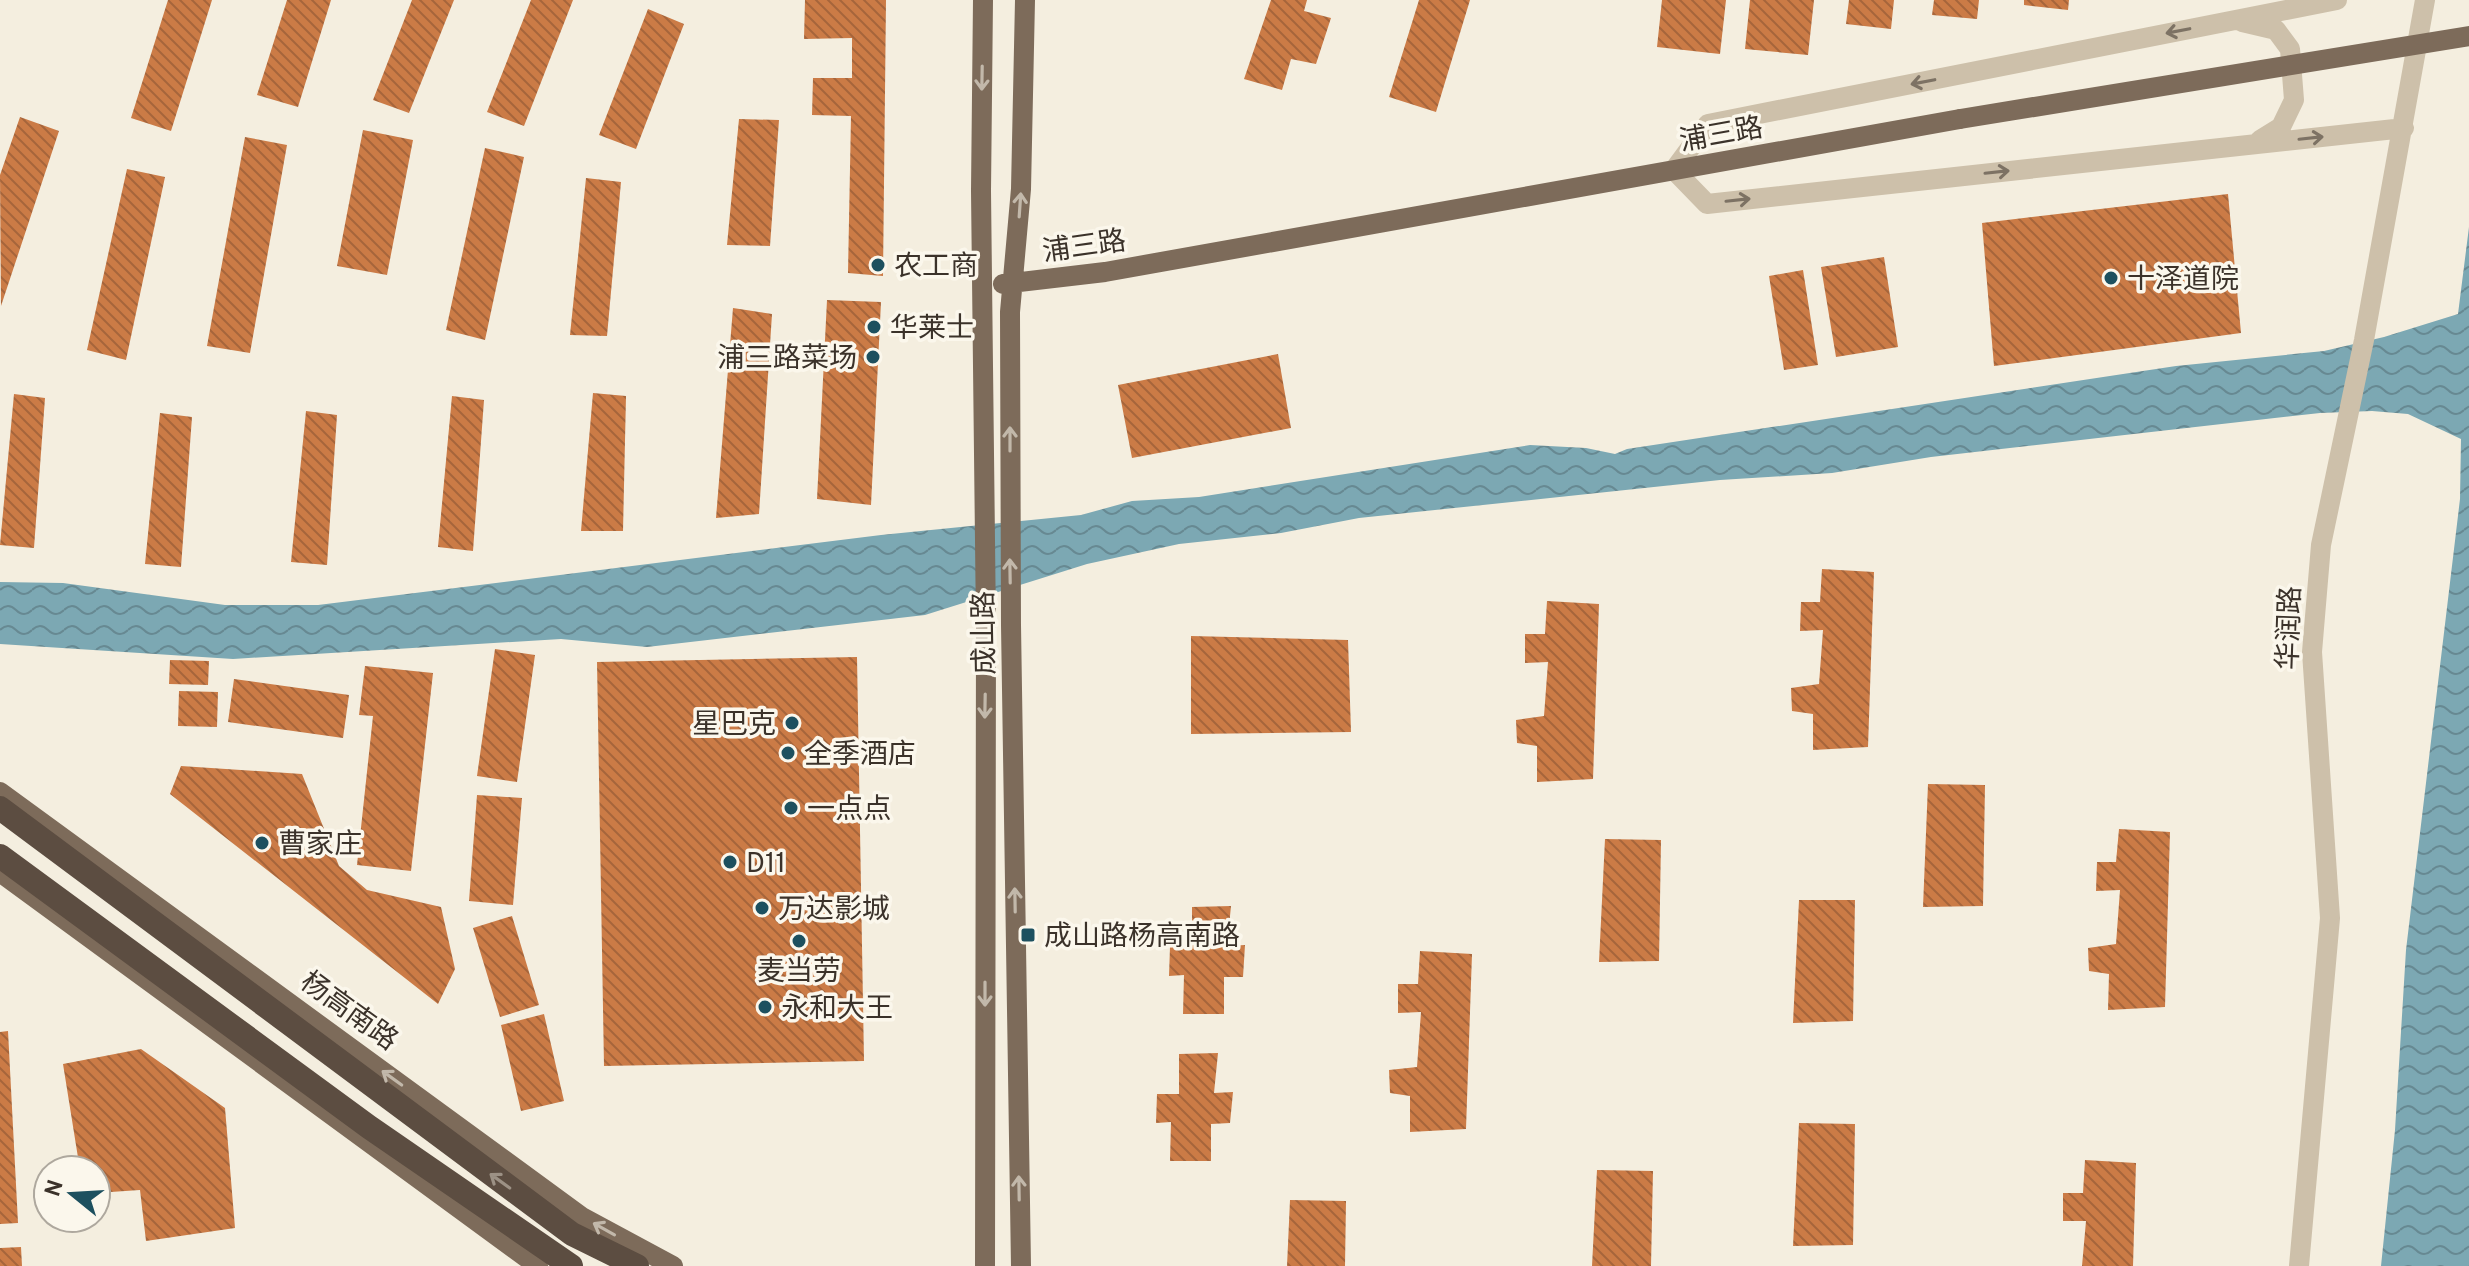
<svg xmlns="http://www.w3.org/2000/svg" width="2469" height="1266" font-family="Overpass,'Noto Sans SC',sans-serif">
<defs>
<pattern id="water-waves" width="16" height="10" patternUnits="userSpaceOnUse" patternTransform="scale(2)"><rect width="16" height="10" fill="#7ca8b3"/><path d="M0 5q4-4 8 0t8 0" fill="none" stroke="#678992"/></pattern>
<pattern id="building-back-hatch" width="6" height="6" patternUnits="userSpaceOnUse" patternTransform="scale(2)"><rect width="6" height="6" fill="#cb7b46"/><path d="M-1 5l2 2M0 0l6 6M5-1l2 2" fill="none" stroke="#a6653b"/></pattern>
</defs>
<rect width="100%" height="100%" fill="#f4eedf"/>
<path fill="url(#water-waves)" d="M 2469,227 L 2469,1266 L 2381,1266 L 2395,1130 L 2406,950 L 2460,499 L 2461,439 L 2408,414 L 2372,411 L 2320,413 L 1931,457 L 1832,473 L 1720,480 L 1359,518 L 1281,533 L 1179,544 L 1087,564 L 925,615 L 647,647 L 561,639 L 233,659 L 0,644 L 0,582 L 63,583 L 225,605 L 318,605 L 881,535 L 1081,515 L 1132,501 L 1199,497 L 1530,445 L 1586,448 L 1615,454 L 1627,449 L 2176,366 L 2324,351 L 2384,337 L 2458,314 Z"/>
<path fill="url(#building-back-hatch)" d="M 168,0 L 212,0 L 171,131 L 131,118 Z
M 287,0 L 331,0 L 298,107 L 257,95 Z
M 412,0 L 454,0 L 409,113 L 373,100 Z
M 531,0 L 573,0 L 524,126 L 487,112 Z
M 805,0 L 886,0 L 883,276 L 848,273 L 851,116 L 812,115 L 813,78 L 852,78 L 852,38 L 804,39 Z
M 1271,0 L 1307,0 L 1304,11 L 1331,18 L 1316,64 L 1291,59 L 1282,90 L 1244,79 Z
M 1419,0 L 1470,0 L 1436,112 L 1389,97 Z
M 1662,0 L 1726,0 L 1720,54 L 1657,47 Z
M 1750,0 L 1814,0 L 1808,55 L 1745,49 Z
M 1849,0 L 1894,0 L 1891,29 L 1846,24 Z
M 1934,0 L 1979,0 L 1977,19 L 1932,15 Z
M 2024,0 L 2069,0 L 2068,10 L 2024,5 Z
M 648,9 L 684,24 L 636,149 L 599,135 Z
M 20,117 L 59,131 L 1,306 L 0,175 Z
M 739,119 L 779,120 L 770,246 L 727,245 Z
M 363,130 L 413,140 L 387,275 L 337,266 Z
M 245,137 L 287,145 L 250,353 L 207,346 Z
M 485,148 L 524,157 L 485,340 L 446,330 Z
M 127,169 L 165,177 L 126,360 L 87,350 Z
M 586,178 L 621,182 L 607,336 L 570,335 Z
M 2228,194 L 2241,333 L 1994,366 L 1982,223 Z
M 1884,257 L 1898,347 L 1836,357 L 1821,267 Z
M 1803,270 L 1818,365 L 1784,370 L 1769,276 Z
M 827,300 L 881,302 L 871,505 L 817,499 Z
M 733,308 L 772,314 L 759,514 L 716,518 Z
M 1278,354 L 1291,428 L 1132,458 L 1118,385 Z
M 593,393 L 626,396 L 623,531 L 581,531 Z
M 14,394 L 45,398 L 34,548 L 0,545 Z
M 452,396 L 484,400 L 473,551 L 438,547 Z
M 306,411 L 337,415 L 327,565 L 291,562 Z
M 160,413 L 192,417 L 181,567 L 145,564 Z
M 1822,569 L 1874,572 L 1868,747 L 1813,750 L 1813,714 L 1792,711 L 1791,688 L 1819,684 L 1823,630 L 1800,631 L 1801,602 L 1820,602 Z
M 1547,601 L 1599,604 L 1593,779 L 1537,782 L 1537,746 L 1517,743 L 1516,720 L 1544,716 L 1548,662 L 1525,663 L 1525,634 L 1545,634 Z
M 1191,636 L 1348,640 L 1351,732 L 1191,734 Z
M 495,649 L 535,655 L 517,782 L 477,776 Z
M 857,657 L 864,1061 L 604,1066 L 597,662 Z
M 170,660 L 209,661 L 208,685 L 169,684 Z
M 365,666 L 433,673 L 411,871 L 357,865 L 373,716 L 359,715 Z
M 234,679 L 349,695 L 343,738 L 228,722 Z
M 179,691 L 218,692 L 217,727 L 178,726 Z
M 181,766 L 302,774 L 339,866 L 367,890 L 441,907 L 455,969 L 438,1004 L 170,794 Z
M 1928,784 L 1985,785 L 1983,906 L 1923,907 Z
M 477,795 L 522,798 L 513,905 L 469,901 Z
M 2119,829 L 2170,832 L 2165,1007 L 2108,1010 L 2109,974 L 2089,971 L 2088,948 L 2116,944 L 2120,890 L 2096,891 L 2097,862 L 2116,862 Z
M 1605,839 L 1661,840 L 1659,961 L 1599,962 Z
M 1799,900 L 1855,900 L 1853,1021 L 1793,1023 Z
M 1231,906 L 1227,946 L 1245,945 L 1243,977 L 1224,977 L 1224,1014 L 1183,1014 L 1184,975 L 1169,976 L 1170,947 L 1192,947 L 1192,907 Z
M 512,916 L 539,1005 L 500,1017 L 473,928 Z
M 1420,951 L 1472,954 L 1466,1129 L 1410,1132 L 1410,1096 L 1390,1093 L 1389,1070 L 1417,1067 L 1421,1012 L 1398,1013 L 1398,984 L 1418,984 Z
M 544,1014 L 564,1101 L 521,1111 L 501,1025 Z
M 8,1031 L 18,1223 L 0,1224 L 0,1032 Z
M 141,1049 L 225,1108 L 235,1228 L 146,1241 L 140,1190 L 96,1193 L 96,1170 L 80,1170 L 63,1064 Z
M 1218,1053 L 1214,1093 L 1233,1092 L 1230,1123 L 1211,1124 L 1211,1161 L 1170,1161 L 1171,1122 L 1156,1123 L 1157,1094 L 1179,1094 L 1179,1054 Z
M 1799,1123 L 1855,1124 L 1853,1245 L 1793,1246 Z
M 2085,1160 L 2136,1163 L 2133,1266 L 2082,1266 L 2086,1221 L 2063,1221 L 2063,1193 L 2083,1193 Z
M 1597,1170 L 1653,1171 L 1651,1266 L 1592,1266 Z
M 1290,1200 L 1346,1201 L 1345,1266 L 1287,1266 Z
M 21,1247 L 22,1266 L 0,1266 L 0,1248 Z"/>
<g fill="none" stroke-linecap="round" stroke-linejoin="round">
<path stroke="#cdc0aa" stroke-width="20" d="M 2337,0 L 1708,124 L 1674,170 L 1707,204 L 2404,128
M 2242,22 L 2276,30 L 2290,49 L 2294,100 L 2281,127 L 2260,140
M 2299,1266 L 2330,918 L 2312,652 L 2321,545 L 2364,340 L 2425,0"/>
<path stroke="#7d6b5a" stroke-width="20" d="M 983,0 L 981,191 L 986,628 L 985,1266
M 1003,284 L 1105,272 L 1960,119
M 0,792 L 582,1217 L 673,1266
M 0,872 L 538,1266
M 1021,1266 L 1011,625 L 1010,312 L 1021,189 L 1025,0"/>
<path stroke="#5c4d41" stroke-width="24" d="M 0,808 L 572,1234 L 637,1266
M 0,856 L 369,1127 L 571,1266"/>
<path stroke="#7d6b5a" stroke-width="20" d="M 1960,119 L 2469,36"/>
</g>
<defs><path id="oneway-shaft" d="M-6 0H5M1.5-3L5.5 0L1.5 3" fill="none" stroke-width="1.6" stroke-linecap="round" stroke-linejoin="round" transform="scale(2)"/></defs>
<g stroke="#7d7264">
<use href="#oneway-shaft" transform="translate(2178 31) rotate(169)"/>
<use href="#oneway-shaft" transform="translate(1923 82) rotate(169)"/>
<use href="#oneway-shaft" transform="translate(2311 138) rotate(-6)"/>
<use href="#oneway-shaft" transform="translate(1997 172) rotate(-6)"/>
<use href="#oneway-shaft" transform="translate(1738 200) rotate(-6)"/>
</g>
<g stroke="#c2b8aa">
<use href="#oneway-shaft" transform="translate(982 78) rotate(91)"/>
<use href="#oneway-shaft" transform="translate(1020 205) rotate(-86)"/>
<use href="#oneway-shaft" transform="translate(1010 439) rotate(-90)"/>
<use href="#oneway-shaft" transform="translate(1010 571) rotate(-91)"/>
<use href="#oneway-shaft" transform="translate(985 706) rotate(91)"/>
<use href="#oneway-shaft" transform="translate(1015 900) rotate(-91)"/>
<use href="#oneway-shaft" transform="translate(985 994) rotate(90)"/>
<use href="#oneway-shaft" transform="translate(392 1078) rotate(-144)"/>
<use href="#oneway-shaft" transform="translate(1019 1188) rotate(-91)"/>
<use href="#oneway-shaft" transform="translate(604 1229) rotate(-151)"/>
</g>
<use stroke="#9c9185" href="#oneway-shaft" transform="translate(500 1181) rotate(-144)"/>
<g fill="#1d505f" stroke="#fbf7ec" stroke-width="3">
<circle cx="878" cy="265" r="8"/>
<circle cx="2111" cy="278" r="8"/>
<circle cx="874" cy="327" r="8"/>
<circle cx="873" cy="357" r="8"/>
<circle cx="792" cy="723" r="8"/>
<circle cx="788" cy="753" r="8"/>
<circle cx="791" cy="808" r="8"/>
<circle cx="262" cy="843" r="8"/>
<circle cx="730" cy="862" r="8"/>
<circle cx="762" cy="908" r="8"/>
<rect x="1020" y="927" width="16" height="16" rx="4"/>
<circle cx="799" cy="941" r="8"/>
<circle cx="765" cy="1007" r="8"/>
</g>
<g text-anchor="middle" stroke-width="7" stroke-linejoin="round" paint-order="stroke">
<g font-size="28" fill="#3b322a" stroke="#fbf7ec">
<text transform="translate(1721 133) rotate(-10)" y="10">浦三路</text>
<text transform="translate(1084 245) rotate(-8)" y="10">浦三路</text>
<text transform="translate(2288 628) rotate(-88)" y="10">华润路</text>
<text transform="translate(983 633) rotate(-91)" y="10">成山路</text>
<text transform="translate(350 1010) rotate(36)" y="10">杨高南路</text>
</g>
<g font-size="28" fill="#3b322a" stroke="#fbf7ec" text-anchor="start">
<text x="894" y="275">农工商</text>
<text x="2127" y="288">十泽道院</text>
<text x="890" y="337">华莱士</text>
<text x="857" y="367" text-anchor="end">浦三路菜场</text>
<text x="776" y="733" text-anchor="end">星巴克</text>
<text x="804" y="763">全季酒店</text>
<text x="807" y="818">一点点</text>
<text x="278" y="853">曹家庄</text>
<text x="746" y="872">D11</text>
<text x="778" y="918">万达影城</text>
<text x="1044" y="945">成山路杨高南路</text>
<text x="799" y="980" text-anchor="middle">麦当劳</text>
<text x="781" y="1017">永和大王</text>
</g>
</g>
<g transform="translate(72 1194) rotate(288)"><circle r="38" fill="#fbf7ec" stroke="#aea89e" stroke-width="2"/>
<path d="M0-6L14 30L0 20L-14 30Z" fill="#1d505f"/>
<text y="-12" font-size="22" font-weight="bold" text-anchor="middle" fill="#3b322a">N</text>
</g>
</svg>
